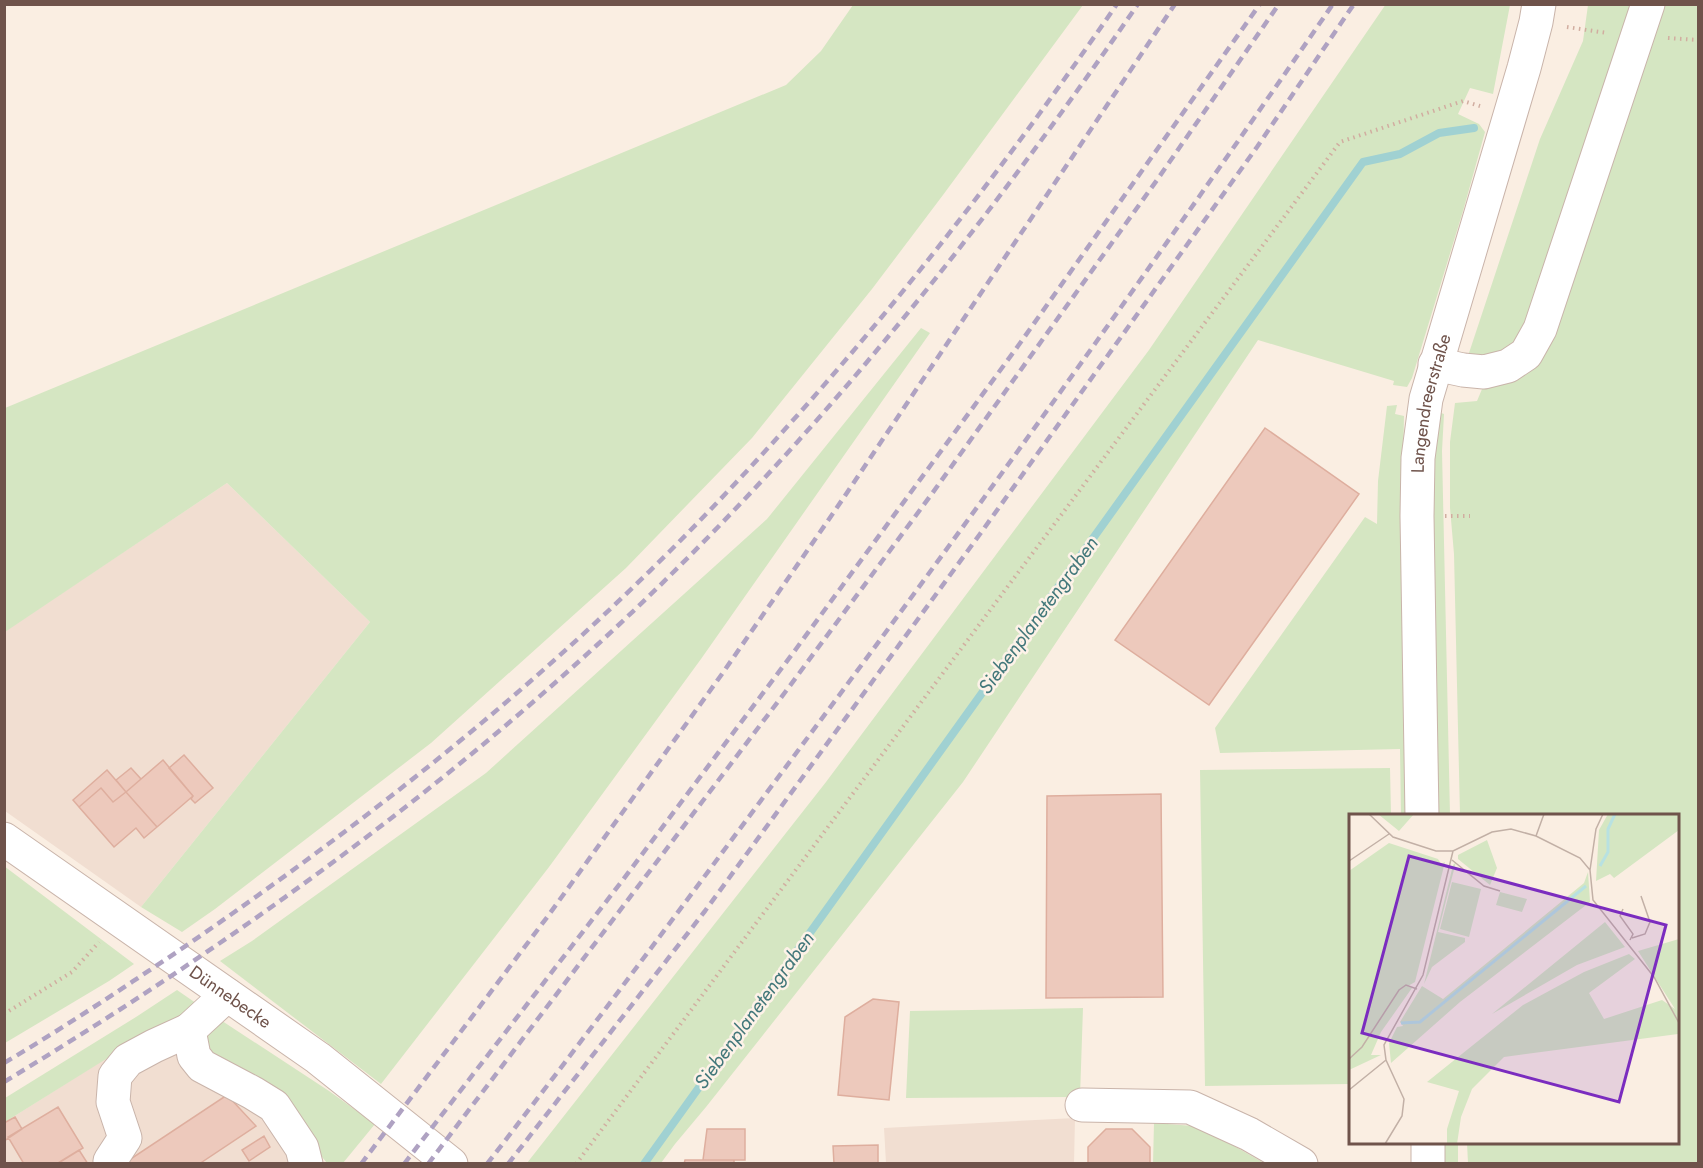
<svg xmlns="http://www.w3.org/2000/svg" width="1703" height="1168" font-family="Jost,sans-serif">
<rect width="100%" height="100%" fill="#faeee2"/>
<path fill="#f1ded1" d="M 227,483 L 370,622 L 141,907 L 5,811 L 4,632 Z
M 159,1025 L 323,1163 L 5,1164 L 5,1122 Z
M 1075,1118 L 1074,1163 L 886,1163 L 884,1128 Z"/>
<path fill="#d5e6c2" d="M 1386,4 L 1510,5 L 1493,94 L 1470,88 L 1458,114 L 1479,124 L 1485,132 L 1463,211 L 1412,378 L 1407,387 L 1393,385 L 1394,381 L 1258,340 L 963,782 L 706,1107 L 675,1144 L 661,1163 L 527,1163 L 826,782 L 1149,350 Z
M 853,5 L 1083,5 L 943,195 L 872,289 L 752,438 L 626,568 L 431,743 L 215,909 L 182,932 L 141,907 L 370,622 L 227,483 L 5,632 L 5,408 L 786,85 L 821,51 Z
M 1588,5 L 1698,5 L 1698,1163 L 1468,1163 L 1467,1143 L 1678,1142 L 1678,816 L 1460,815 L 1454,554 L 1450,508 L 1450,442 L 1455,403 L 1477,401 L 1493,363 L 1466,362 L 1540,139 L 1583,41 Z
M 921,328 L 930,333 L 701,659 L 549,867 L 381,1084 L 220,961 L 252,941 L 486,773 L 767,519 Z
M 1397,405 L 1395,414 L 1404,416 L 1403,464 L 1408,815 L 1401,815 L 1400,749 L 1220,753 L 1215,728 L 1365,517 L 1377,524 L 1378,481 L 1387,406 Z
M 1441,413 L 1444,414 L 1442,451 L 1450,815 L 1436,816 L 1433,477 L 1436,440 Z
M 1390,768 L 1391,815 L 1350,816 L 1350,1084 L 1205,1086 L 1200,770 Z
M 4,866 L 134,964 L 109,981 L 5,1043 Z
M 177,990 L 203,1008 L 168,1033 L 159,1026 L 5,1122 L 5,1098 L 136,1017 Z
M 1083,1008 L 1080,1097 L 906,1098 L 910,1011 Z
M 213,1015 L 329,1091 L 375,1124 L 343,1163 L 327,1163 L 281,1107 L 213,1065 L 201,1030 Z
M 1154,1123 L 1194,1126 L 1215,1135 L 1264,1163 L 1153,1164 Z
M 1441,1143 L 1458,1143 L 1458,1163 L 1441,1163 Z"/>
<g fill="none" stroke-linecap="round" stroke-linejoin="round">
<path stroke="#a0d1d2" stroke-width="8" d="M 644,1164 L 1363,162 L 1400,154 L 1439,133 L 1474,128"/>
</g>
<path fill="#edc9bc" stroke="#deae9e" stroke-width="1.5" d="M 1265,428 L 1359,494 L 1209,705 L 1115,640 Z
M 184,755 L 213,788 L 195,803 L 191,799 L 193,796 L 169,768 Z
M 163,760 L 193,796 L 157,827 L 126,792 Z
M 131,768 L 141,779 L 126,792 L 116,780 Z
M 107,770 L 126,792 L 113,802 L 101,788 L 79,807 L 73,800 Z
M 101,788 L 113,802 L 126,792 L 157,827 L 144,838 L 136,828 L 114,847 L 79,807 Z
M 1161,794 L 1163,997 L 1046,998 L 1047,796 Z
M 873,999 L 899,1002 L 889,1100 L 838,1095 L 845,1017 Z
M 227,1095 L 256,1126 L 199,1164 L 123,1164 Z
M 58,1107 L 83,1148 L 57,1164 L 24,1164 L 8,1137 Z
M 15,1117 L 22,1129 L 4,1141 L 4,1123 Z
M 707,1129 L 745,1129 L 745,1160 L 703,1160 Z
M 1106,1129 L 1132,1129 L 1150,1147 L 1150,1164 L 1088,1164 L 1088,1147 Z
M 264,1136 L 270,1147 L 249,1161 L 242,1150 Z
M 878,1145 L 878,1164 L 834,1164 L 833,1146 Z
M 79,1150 L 88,1164 L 58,1164 L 58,1163 Z
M 685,1160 L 734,1160 L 734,1164 L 684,1164 Z"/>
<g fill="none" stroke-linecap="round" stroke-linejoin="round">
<g stroke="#c9b4aa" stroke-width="35">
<g id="minor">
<path d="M 1435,364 L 1463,370 L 1484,372 L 1508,366 L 1526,354 L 1540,329 L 1648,4"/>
<path id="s1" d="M 1422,816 L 1417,516 L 1418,458 L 1426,399 L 1524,68 L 1536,22 L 1539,4"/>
<path id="s2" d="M 4,839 L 318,1058 L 451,1164"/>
<path d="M 227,995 L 189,1030 L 194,1056 L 202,1066 L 253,1093 L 274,1106 L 302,1148 L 306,1164"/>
<path d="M 1082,1105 L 1190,1107 L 1249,1134 L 1301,1164"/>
<path d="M 1428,1142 L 1428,1164"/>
<path d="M 111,1164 L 110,1161 L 125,1138 L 113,1102 L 115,1076 L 128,1060 L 154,1046 L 189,1030"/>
</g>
</g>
<path stroke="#d1ada0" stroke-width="4" stroke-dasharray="1.5 4.5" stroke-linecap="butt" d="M 1567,27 L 1607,33
M 1668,38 L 1698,40
M 1445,516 L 1470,516
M 4,1014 L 72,972 L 99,942
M 576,1164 L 1340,142 L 1463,101 L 1480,106"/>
<use href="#minor" stroke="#fff" stroke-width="33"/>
<path stroke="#afa2c2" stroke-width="4.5" stroke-dasharray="9 6" stroke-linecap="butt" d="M 4,1063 C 60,1030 114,994 168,958 C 346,837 517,704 669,552 C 836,384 983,199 1117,4
M 4,1082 C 214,955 416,811 597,645 C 804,455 979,235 1138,4
M 361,1164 L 548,916 L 722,674 L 836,509 L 1175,4
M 404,1164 L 622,881 L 796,649 L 1018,346 L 1260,4
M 428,1164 L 786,691 L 931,495 L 1157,180 L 1279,4
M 487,1164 C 590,1031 690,896 791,760 C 976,512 1157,260 1333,4
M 508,1164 L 705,911 L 980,534 L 1257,147 L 1354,4"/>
</g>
<g text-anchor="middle" stroke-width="5" stroke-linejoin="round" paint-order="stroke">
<g font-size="18" fill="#6f534b" stroke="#fdf2e8">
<text dy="6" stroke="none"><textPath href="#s1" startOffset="414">Langendreerstraße</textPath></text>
<text dy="6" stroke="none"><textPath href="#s2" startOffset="276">Dünnebecke</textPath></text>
</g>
<g font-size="20" font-style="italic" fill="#43787b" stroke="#fdf2e8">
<text transform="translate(1038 615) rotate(-54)" y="7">Siebenplanetengraben</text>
<text transform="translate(754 1010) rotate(-54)" y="7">Siebenplanetengraben</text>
</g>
</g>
<g transform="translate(1349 814)">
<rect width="330" height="330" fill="#faeee2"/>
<path d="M 29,0 L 65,0 L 50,17 ZM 259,0 L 330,0 L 330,16 L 265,64 L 261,60 L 247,67 L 250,16 ZM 138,26 L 148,54 L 141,71 L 109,45 L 109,41 ZM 40,29 L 89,45 L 92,50 L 96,48 L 66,168 L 59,172 L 63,174 L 32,218 L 22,241 L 32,241 L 0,256 L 0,57 ZM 107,48 L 89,118 L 116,124 L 116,128 L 83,153 L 75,170 L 104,51 ZM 239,58 L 241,88 L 111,188 L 42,249 L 40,229 L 48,213 L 54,212 L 51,208 L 73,172 L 94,185 L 235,69 ZM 103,68 L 132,75 L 120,123 L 91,115 ZM 151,78 L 178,85 L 173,98 L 147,91 ZM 256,108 L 276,133 L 228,151 L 143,200 ZM 330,125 L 330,229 L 329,220 L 155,243 L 123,275 L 112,303 L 108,330 L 98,330 L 98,315 L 110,277 L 78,268 L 174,191 L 235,158 L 280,140 L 286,145 L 240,179 L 255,205 L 313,186 L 326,195 L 289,137 Z" fill="#d5e6c2"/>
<path fill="none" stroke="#b8e1e1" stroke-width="3" d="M 251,52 L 259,38 L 259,15 L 266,0M 52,209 L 71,208 L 237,72"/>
<path fill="none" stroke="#c2b0a6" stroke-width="1.5" d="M 20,0 L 44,23 L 87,37 L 104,37 L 143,18 L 162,15 L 187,22 L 231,44 L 241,56 L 244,86 L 305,163 L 330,209M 187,22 L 195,0M 103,46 L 135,72 L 151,77M 0,47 L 40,20M 241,56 L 247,15 L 254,0M 274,95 L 271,102 L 284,120 L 281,126M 283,124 L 296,120 L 301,108 L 292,82M 0,245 L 13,233 L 50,176 L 57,171 L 68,175M 0,276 L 37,246M 36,330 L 53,302 L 55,285 L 37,246 L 35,231 L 74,161 L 104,37"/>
<path fill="#7b2cbf" fill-opacity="0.15" stroke="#7b2cbf" stroke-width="3" d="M 60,42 L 317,111 L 270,288 L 13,219 Z"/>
<rect width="330" height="330" fill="none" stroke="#6f534b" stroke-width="3"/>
</g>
<rect width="1703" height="1168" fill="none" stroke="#6f534b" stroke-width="12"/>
</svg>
